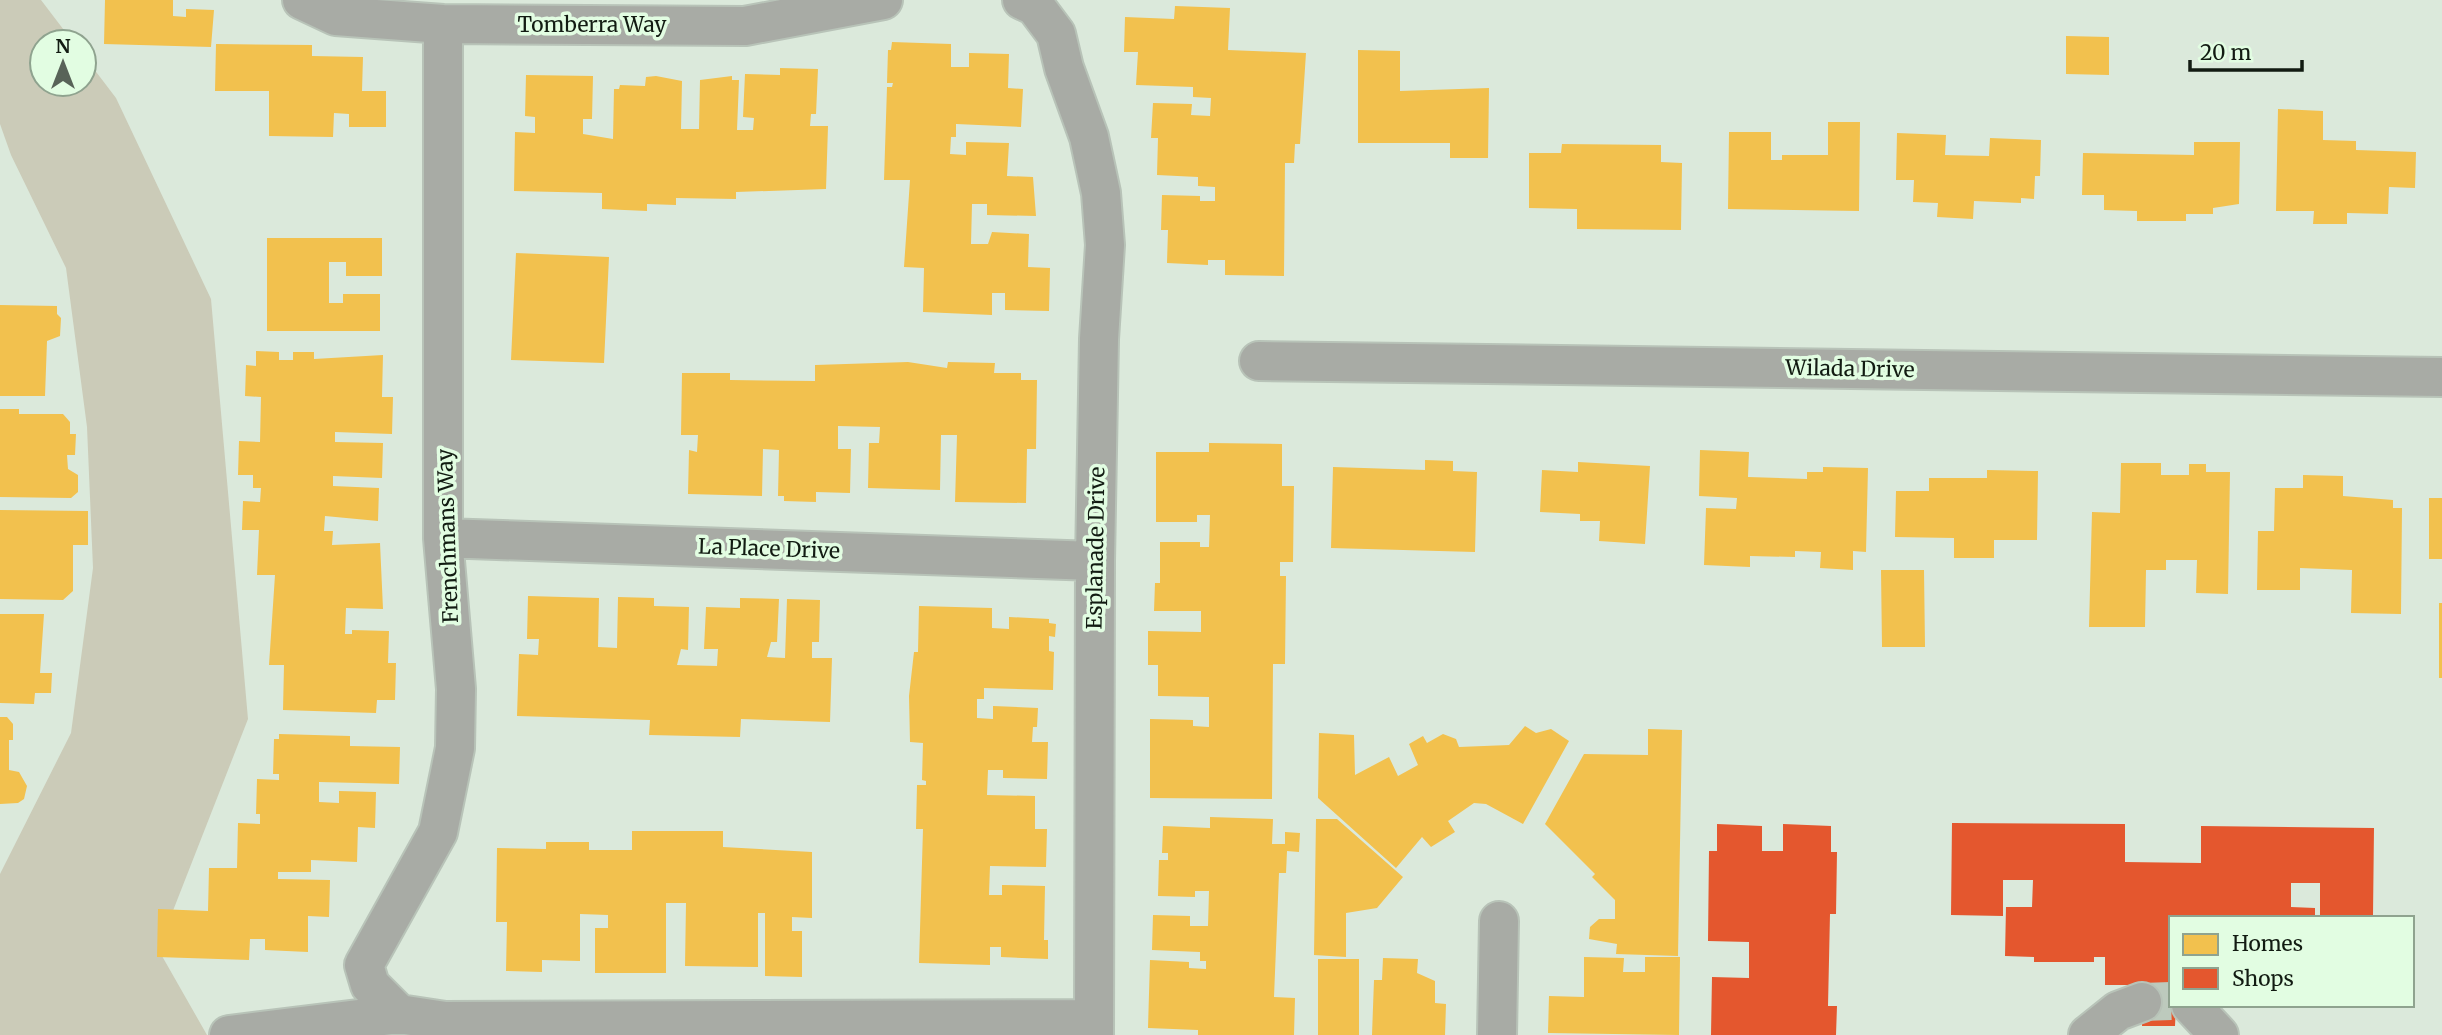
<svg xmlns="http://www.w3.org/2000/svg" width="2442" height="1035" font-family="Merriweather,serif">
<rect width="100%" height="100%" fill="#dbe9db"/>
<path fill="#cbcbb8" d="M 0,0 L 41,0 L 73,42 L 42,42 L 42,84 L 84,84 L 84,56 L 116,98 L 211,299 L 248,719 L 158,949 L 207,1035 L 0,1035 L 0,874 L 71,733 L 93,568 L 87,427 L 66,268 L 11,155 L 0,124 Z"/>
<path fill="#f2c14e" d="M 105,0 L 173,0 L 173,16 L 186,17 L 186,9 L 214,10 L 211,47 L 104,44 Z
M 1175,6 L 1230,8 L 1228,50 L 1306,53 L 1300,144 L 1295,144 L 1294,163 L 1285,163 L 1284,276 L 1225,275 L 1225,260 L 1208,260 L 1208,265 L 1167,263 L 1168,230 L 1161,230 L 1162,195 L 1200,196 L 1200,201 L 1215,201 L 1215,187 L 1198,186 L 1198,177 L 1157,175 L 1158,138 L 1151,138 L 1153,103 L 1192,104 L 1191,115 L 1210,116 L 1211,98 L 1193,97 L 1193,87 L 1136,85 L 1138,52 L 1124,52 L 1125,17 L 1174,19 Z
M 2066,36 L 2109,37 L 2109,75 L 2066,74 Z
M 892,42 L 951,44 L 951,67 L 969,67 L 969,53 L 1009,54 L 1008,88 L 1023,89 L 1021,127 L 956,124 L 956,137 L 951,137 L 950,154 L 966,155 L 966,142 L 1009,143 L 1007,176 L 1033,177 L 1036,216 L 987,215 L 987,204 L 972,204 L 971,244 L 988,244 L 992,232 L 1029,234 L 1028,267 L 1050,268 L 1049,311 L 1005,310 L 1005,293 L 992,293 L 992,315 L 923,312 L 924,268 L 904,267 L 910,180 L 884,180 L 887,87 L 892,87 L 893,83 L 887,83 L 888,50 L 891,50 Z
M 216,44 L 312,45 L 312,56 L 363,57 L 362,91 L 386,91 L 386,127 L 349,127 L 349,114 L 334,113 L 333,137 L 269,136 L 269,91 L 215,91 Z
M 1358,50 L 1400,51 L 1400,91 L 1489,88 L 1488,158 L 1450,158 L 1450,143 L 1358,143 Z
M 780,68 L 818,69 L 816,114 L 811,114 L 810,126 L 828,126 L 826,189 L 736,192 L 736,199 L 676,198 L 676,205 L 647,204 L 647,211 L 602,209 L 602,193 L 514,191 L 515,132 L 535,133 L 535,117 L 525,116 L 526,75 L 593,76 L 592,119 L 583,119 L 583,134 L 613,139 L 614,89 L 619,89 L 620,85 L 645,86 L 646,77 L 656,76 L 682,81 L 681,129 L 699,129 L 700,80 L 732,76 L 732,80 L 739,80 L 737,130 L 753,130 L 754,118 L 743,117 L 745,74 L 780,75 Z
M 2278,109 L 2323,111 L 2323,140 L 2356,141 L 2356,150 L 2416,152 L 2415,188 L 2389,187 L 2388,214 L 2347,213 L 2347,224 L 2313,224 L 2314,211 L 2276,211 Z
M 1828,122 L 1860,122 L 1859,211 L 1728,209 L 1729,132 L 1771,132 L 1771,160 L 1782,160 L 1782,155 L 1828,155 Z
M 1897,133 L 1946,135 L 1945,155 L 1989,156 L 1990,138 L 2041,140 L 2040,176 L 2035,176 L 2034,199 L 2021,198 L 2021,203 L 1974,201 L 1973,219 L 1937,217 L 1938,203 L 1913,202 L 1914,180 L 1896,180 Z
M 2194,142 L 2240,142 L 2239,204 L 2213,208 L 2213,214 L 2186,214 L 2186,221 L 2137,221 L 2137,211 L 2104,210 L 2104,195 L 2082,195 L 2083,153 L 2194,155 Z
M 1562,144 L 1661,145 L 1661,162 L 1682,163 L 1681,230 L 1577,229 L 1577,209 L 1529,208 L 1529,153 L 1561,153 Z
M 267,238 L 382,238 L 382,276 L 346,276 L 346,262 L 329,262 L 329,303 L 343,303 L 343,294 L 380,294 L 380,331 L 267,331 Z
M 516,253 L 609,257 L 604,363 L 511,360 Z
M 0,305 L 57,306 L 57,314 L 61,318 L 60,336 L 47,341 L 45,396 L 0,396 Z
M 256,351 L 279,352 L 279,360 L 293,360 L 293,352 L 314,352 L 314,359 L 383,355 L 382,397 L 393,397 L 392,434 L 335,432 L 335,442 L 383,443 L 382,478 L 333,476 L 333,486 L 379,488 L 378,521 L 325,516 L 324,531 L 333,531 L 332,545 L 380,543 L 383,609 L 346,608 L 345,634 L 352,634 L 352,630 L 389,631 L 388,663 L 396,663 L 395,700 L 377,700 L 376,713 L 283,710 L 284,665 L 269,665 L 275,575 L 257,575 L 259,530 L 242,530 L 243,501 L 260,502 L 261,488 L 253,488 L 253,475 L 238,475 L 239,441 L 260,442 L 261,397 L 245,396 L 246,365 L 256,366 Z
M 908,362 L 947,368 L 948,362 L 995,363 L 994,373 L 1021,373 L 1021,380 L 1037,380 L 1036,449 L 1027,449 L 1026,503 L 955,502 L 957,435 L 941,435 L 940,490 L 868,488 L 869,443 L 879,443 L 880,427 L 838,426 L 838,449 L 851,449 L 850,493 L 816,492 L 816,502 L 784,501 L 784,496 L 778,496 L 779,450 L 763,449 L 762,496 L 688,494 L 689,450 L 697,452 L 698,435 L 681,435 L 682,373 L 730,373 L 730,380 L 815,381 L 815,365 Z
M 0,409 L 19,409 L 19,414 L 63,414 L 70,422 L 70,434 L 76,434 L 75,455 L 67,455 L 68,469 L 78,475 L 78,492 L 71,498 L 0,497 Z
M 1209,443 L 1282,444 L 1282,486 L 1294,486 L 1293,562 L 1280,562 L 1280,576 L 1286,576 L 1285,664 L 1273,664 L 1272,799 L 1150,798 L 1150,719 L 1193,720 L 1193,726 L 1209,727 L 1209,697 L 1158,696 L 1158,665 L 1148,665 L 1148,631 L 1201,632 L 1201,611 L 1154,611 L 1155,583 L 1160,583 L 1160,542 L 1200,542 L 1200,547 L 1209,547 L 1210,515 L 1197,515 L 1197,522 L 1156,522 L 1156,452 L 1209,452 Z
M 1700,450 L 1749,452 L 1748,477 L 1807,479 L 1807,472 L 1823,472 L 1823,467 L 1868,468 L 1866,552 L 1853,551 L 1853,570 L 1820,568 L 1821,552 L 1795,551 L 1795,557 L 1750,556 L 1750,567 L 1704,565 L 1706,508 L 1736,509 L 1737,498 L 1699,496 Z
M 1425,460 L 1453,461 L 1453,471 L 1477,472 L 1475,552 L 1331,548 L 1333,467 L 1425,470 Z
M 1578,462 L 1650,466 L 1645,544 L 1599,541 L 1600,521 L 1580,521 L 1580,514 L 1540,512 L 1542,470 L 1578,472 Z
M 2121,463 L 2161,463 L 2161,475 L 2189,475 L 2189,464 L 2206,464 L 2206,472 L 2230,472 L 2228,594 L 2196,593 L 2197,560 L 2166,560 L 2166,570 L 2146,570 L 2145,627 L 2089,627 L 2092,512 L 2120,513 Z
M 1987,470 L 2038,471 L 2037,540 L 1994,540 L 1994,558 L 1954,558 L 1954,538 L 1895,537 L 1896,491 L 1929,491 L 1929,478 L 1987,478 Z
M 2303,475 L 2343,476 L 2343,496 L 2393,500 L 2393,508 L 2402,508 L 2401,614 L 2351,613 L 2352,570 L 2300,568 L 2300,590 L 2257,590 L 2258,531 L 2274,531 L 2275,488 L 2303,488 Z
M 2429,498 L 2442,498 L 2442,559 L 2429,559 Z
M 0,510 L 88,511 L 88,545 L 73,545 L 73,591 L 63,600 L 0,599 Z
M 1881,570 L 1924,570 L 1925,647 L 1882,647 Z
M 528,596 L 599,598 L 598,647 L 617,648 L 618,597 L 654,598 L 654,606 L 689,607 L 688,650 L 681,649 L 677,665 L 717,666 L 718,649 L 704,649 L 706,607 L 740,608 L 740,598 L 779,599 L 777,642 L 771,642 L 767,657 L 785,658 L 787,599 L 820,600 L 819,642 L 812,642 L 812,658 L 832,658 L 830,722 L 741,719 L 740,737 L 649,735 L 650,720 L 517,716 L 519,654 L 538,655 L 539,639 L 527,639 Z
M 2439,603 L 2442,603 L 2442,678 L 2439,678 Z
M 919,606 L 992,608 L 992,628 L 1009,629 L 1009,617 L 1049,619 L 1049,623 L 1056,624 L 1055,637 L 1049,636 L 1049,651 L 1054,652 L 1053,690 L 984,688 L 984,699 L 977,699 L 977,718 L 993,719 L 993,706 L 1038,708 L 1037,727 L 1033,727 L 1032,742 L 1048,742 L 1047,779 L 1003,778 L 1003,770 L 988,770 L 987,795 L 1035,796 L 1035,829 L 1047,829 L 1046,867 L 990,866 L 989,895 L 1002,895 L 1002,885 L 1045,886 L 1044,940 L 1048,940 L 1048,959 L 1001,957 L 1001,947 L 990,947 L 990,965 L 919,963 L 923,829 L 916,829 L 917,785 L 926,785 L 926,781 L 922,780 L 923,743 L 910,742 L 909,696 L 914,652 L 918,652 Z
M 0,614 L 44,614 L 40,673 L 52,673 L 51,693 L 35,693 L 34,704 L 0,703 Z
M 0,717 L 7,717 L 13,724 L 13,740 L 9,740 L 9,770 L 19,772 L 27,786 L 24,799 L 18,803 L 0,804 Z
M 1525,726 L 1536,733 L 1551,729 L 1569,741 L 1523,824 L 1486,804 L 1474,803 L 1448,821 L 1455,832 L 1431,847 L 1422,837 L 1396,868 L 1318,798 L 1319,733 L 1354,735 L 1355,775 L 1389,757 L 1398,776 L 1418,765 L 1409,744 L 1423,736 L 1427,743 L 1443,734 L 1456,739 L 1459,747 L 1509,745 Z
M 1648,729 L 1682,730 L 1678,956 L 1616,954 L 1617,944 L 1589,939 L 1590,927 L 1599,919 L 1615,919 L 1615,900 L 1592,877 L 1595,874 L 1545,824 L 1584,754 L 1648,755 Z
M 279,734 L 350,736 L 350,746 L 400,747 L 399,784 L 319,782 L 319,802 L 339,803 L 339,791 L 376,792 L 375,828 L 358,827 L 357,862 L 311,860 L 311,872 L 278,872 L 278,879 L 330,880 L 329,917 L 308,916 L 308,952 L 265,950 L 265,939 L 250,939 L 249,960 L 157,957 L 158,909 L 208,911 L 209,868 L 237,868 L 238,823 L 260,824 L 260,814 L 256,814 L 257,779 L 279,780 L 279,774 L 273,774 L 274,739 L 279,739 Z
M 1210,817 L 1273,819 L 1272,844 L 1285,844 L 1285,832 L 1300,833 L 1299,852 L 1287,851 L 1286,873 L 1279,873 L 1274,997 L 1295,998 L 1294,1035 L 1198,1035 L 1198,1030 L 1148,1028 L 1150,960 L 1189,962 L 1189,968 L 1206,969 L 1206,961 L 1200,961 L 1200,952 L 1152,950 L 1153,915 L 1190,916 L 1190,926 L 1208,926 L 1209,891 L 1195,891 L 1195,897 L 1158,896 L 1159,860 L 1168,860 L 1168,853 L 1162,853 L 1163,826 L 1210,828 Z
M 1316,819 L 1337,819 L 1403,877 L 1377,908 L 1346,913 L 1346,957 L 1314,955 Z
M 632,831 L 723,831 L 723,847 L 812,852 L 812,918 L 792,917 L 792,931 L 802,931 L 802,977 L 765,976 L 765,913 L 758,913 L 758,967 L 685,966 L 686,903 L 666,903 L 666,973 L 595,973 L 595,928 L 608,928 L 608,915 L 580,914 L 580,961 L 542,960 L 542,972 L 506,971 L 507,922 L 496,922 L 497,848 L 546,849 L 546,842 L 589,842 L 589,850 L 632,850 Z
M 1584,957 L 1624,958 L 1623,972 L 1645,972 L 1645,957 L 1680,957 L 1679,1035 L 1548,1033 L 1549,996 L 1584,997 Z
M 1383,958 L 1418,959 L 1417,973 L 1435,981 L 1435,1003 L 1446,1004 L 1445,1035 L 1372,1035 L 1374,980 L 1382,980 Z
M 1318,959 L 1359,959 L 1359,1035 L 1318,1035 Z"/>
<path fill="#e4572e" d="M 1952,823 L 2125,824 L 2125,862 L 2201,863 L 2201,826 L 2374,828 L 2373,915 L 2320,915 L 2320,883 L 2291,883 L 2291,907 L 2315,908 L 2315,918 L 2171,918 L 2171,1005 L 2176,1005 L 2175,1026 L 2142,1026 L 2142,985 L 2105,985 L 2105,957 L 2094,957 L 2094,962 L 2034,962 L 2034,957 L 2005,956 L 2006,907 L 2032,907 L 2033,880 L 2003,880 L 2003,916 L 1951,915 Z
M 1717,824 L 1762,826 L 1762,851 L 1783,851 L 1783,824 L 1831,826 L 1831,852 L 1837,852 L 1836,914 L 1830,914 L 1828,1006 L 1837,1006 L 1836,1035 L 1711,1035 L 1712,977 L 1749,978 L 1749,942 L 1708,941 L 1709,851 L 1717,851 Z"/>
<g fill="none" stroke-linecap="round" stroke-linejoin="round">
<path stroke="#bdcabd" stroke-width="38" stroke-dasharray="38 19" stroke-linecap="butt" d="M 2142,1002 L 2171,1001"/>
<g stroke="#b8c3b8" stroke-width="42">
<path id="minor" d="M 302,0 L 336,16 L 443,24 L 745,26 L 883,0
M 1022,0 L 1035,6 L 1056,34 L 1064,68 L 1089,137 L 1101,193 L 1105,245 L 1099,339 L 1095,561 L 1094,1035
M 1259,361 L 2442,377
M 443,538 L 1095,561
M 2191,1005 L 2219,1035
M 399,1014 L 370,985 L 364,965 L 438,832 L 455,748 L 456,689 L 443,538 L 443,24
M 229,1035 L 399,1014 L 445,1021 L 1094,1019
M 1497,1035 L 1499,921
M 2088,1035 L 2118,1011 L 2142,1002"/>
</g>
<use href="#minor" stroke="#a8aba5" stroke-width="38"/>
</g>
<g text-anchor="middle" stroke-width="7" stroke-linejoin="round" paint-order="stroke">
<g font-size="21" fill="#121b12" stroke="#e2fde2">
<text x="592" y="32">Tomberra Way</text>
<text transform="translate(1850 369) rotate(1)" y="7">Wilada Drive</text>
<text transform="translate(448 536) rotate(-92)" y="7">Frenchmans Way</text>
<text transform="translate(1096 548) rotate(-89)" y="7">Esplanade Drive</text>
<text transform="translate(769 549) rotate(2)" y="7">La Place Drive</text>
</g>
</g>
<rect x="2169" y="916" width="245" height="91" fill="#e2fde2" stroke="#8fa38f" stroke-width="2"/>
<rect x="2183" y="934" width="35" height="21" fill="#f2c14e" stroke="#8fa38f" stroke-width="2"/>
<text x="2232" y="951" font-size="21" fill="#121b12">Homes</text>
<rect x="2183" y="968" width="35" height="21" fill="#e4572e" stroke="#8fa38f" stroke-width="2"/>
<text x="2232" y="986" font-size="21" fill="#121b12">Shops</text>
<g transform="translate(63 63)"><circle r="33" fill="#e2fde2" stroke="#8fa38f" stroke-width="2"/>
<path d="M0-5L12 26L0 18L-12 26Z" fill="#586358"/>
<text y="-10" font-size="19" font-weight="bold" text-anchor="middle" fill="#121b12">N</text>
</g>
<path d="M2190 60v10h112v-10" fill="none" stroke="#121b12" stroke-width="3.5"/>
<text x="2200" y="60" font-size="21" fill="#121b12" stroke="#e2fde2" stroke-width="5" paint-order="stroke">20 m</text>
</svg>
